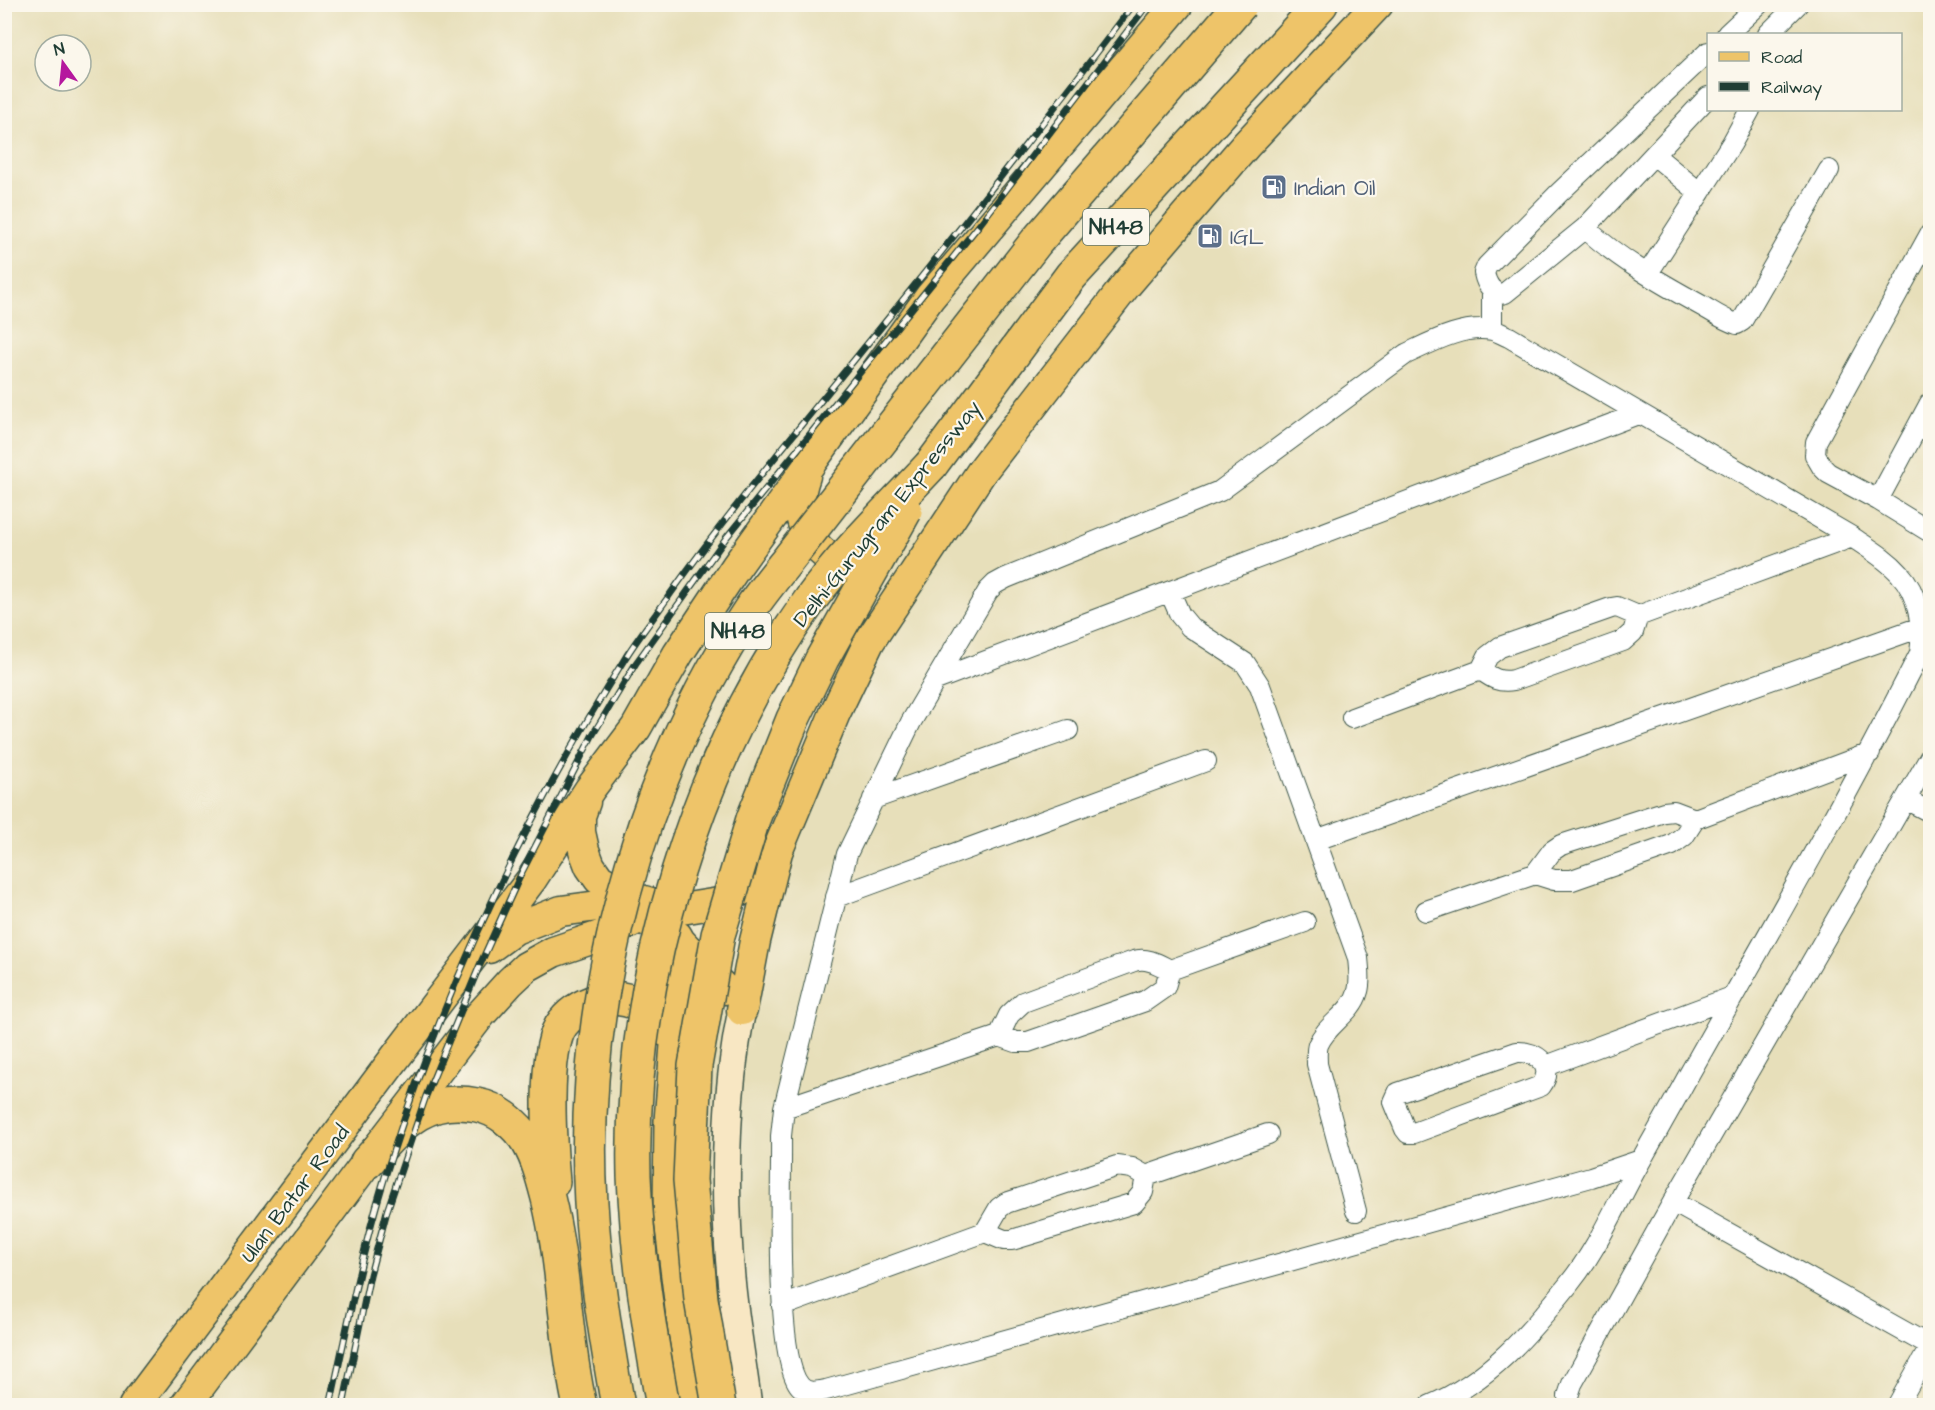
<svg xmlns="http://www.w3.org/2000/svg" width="1935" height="1410" font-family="'Architects Daughter',sans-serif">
<rect width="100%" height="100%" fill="#fbf7ec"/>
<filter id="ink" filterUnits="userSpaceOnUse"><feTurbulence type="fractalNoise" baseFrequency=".0167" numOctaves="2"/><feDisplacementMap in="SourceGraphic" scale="12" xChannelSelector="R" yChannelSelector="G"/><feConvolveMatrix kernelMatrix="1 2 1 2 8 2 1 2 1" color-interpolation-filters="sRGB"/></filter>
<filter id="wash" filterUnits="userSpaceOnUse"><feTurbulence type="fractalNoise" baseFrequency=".008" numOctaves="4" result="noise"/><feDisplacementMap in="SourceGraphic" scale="24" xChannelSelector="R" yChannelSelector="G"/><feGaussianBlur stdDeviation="1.35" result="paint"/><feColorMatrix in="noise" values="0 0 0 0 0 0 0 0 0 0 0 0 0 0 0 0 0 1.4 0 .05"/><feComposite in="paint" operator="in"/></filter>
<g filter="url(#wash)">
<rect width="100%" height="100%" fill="#e7dfba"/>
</g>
<g filter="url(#ink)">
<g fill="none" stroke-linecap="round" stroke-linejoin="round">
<g stroke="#3d5548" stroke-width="22">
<path id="minor" d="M 1727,34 L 1759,4
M 1768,34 L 1798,4
M 1708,52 L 1559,193 L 1487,266 L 1484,273 C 1486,283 1493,297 1505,293 L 1585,228 L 1708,97
M 1654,155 L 1700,193
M 1585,228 C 1620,260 1662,284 1704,307 C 1714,313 1726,321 1737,324 L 1742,321 L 1829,170
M 1930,234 L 1816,442 L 1815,455 L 1822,467 L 1828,473 L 1878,500 L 1930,532
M 1648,273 L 1732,143 L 1750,110
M 1492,289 L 1492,330
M 1878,500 L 1930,403
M 1170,592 L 1180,615 L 1190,627 L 1245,663 L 1260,686 L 1358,958 C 1359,969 1361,981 1358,991 C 1352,1014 1326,1024 1318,1045 C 1316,1051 1317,1058 1317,1064 L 1356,1211
M 1481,670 C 1492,678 1499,683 1514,680 L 1623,641 L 1633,632 L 1638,616
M 936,680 L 1638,414
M 1352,718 L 1481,670 L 1488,656 L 1500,647 L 1611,608 L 1617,607 L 1638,616 L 1852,537
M 873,799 L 1068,730
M 1907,800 L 1930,812
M 1316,840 L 1921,627
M 1535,874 L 1552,851 L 1561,845 L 1664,812 L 1674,811 L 1695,819
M 836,897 L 1206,761
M 1426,911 L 1535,874 L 1554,880 L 1572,880 L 1672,845 L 1684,836 L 1695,819 L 1870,753
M 999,1036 L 1009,1015 L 1023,1002 L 1134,961 C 1147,957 1158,964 1170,970 L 1305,922
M 1517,1052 C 1537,1051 1556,1067 1541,1086 L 1414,1133 L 1408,1133 L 1405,1129 L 1394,1102 L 1398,1093 Z
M 1546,1066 L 1732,997
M 784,1108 L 999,1036 L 1016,1042 L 1028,1042 L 1145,1001 L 1165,987 L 1170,970
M 1673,1202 L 1930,1346
M 985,1232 L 1004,1240 L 1012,1240 L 1134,1203 L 1143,1192 L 1146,1176
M 782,1306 L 985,1232 L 999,1208 L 1006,1203 L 1117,1166 L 1132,1168 L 1146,1176 L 1268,1134
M 1429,1406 C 1488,1382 1530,1333 1569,1284 C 1594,1253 1610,1218 1629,1182 C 1648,1147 1668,1113 1687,1078 C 1766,938 1847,798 1920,653 C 1924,628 1918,593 1900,574 C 1886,558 1868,548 1852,537 L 1509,337 C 1504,335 1497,331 1492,330 C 1462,325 1432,342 1406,354 L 1220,491 L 1006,578 L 995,584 L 988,591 L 911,722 L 847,854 L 784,1108 L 781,1136 C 782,1182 774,1357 800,1386 C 807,1394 816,1392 826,1390 L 1591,1177 L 1641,1160
M 1569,1406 L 1568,1396 L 1572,1384 L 1673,1202 L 1930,757
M 1897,1406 L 1930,1347"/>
</g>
<g stroke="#3d5548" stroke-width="30">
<path id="secondary" d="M 742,1010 C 724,1096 723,1200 732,1288 C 736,1327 743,1366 748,1406"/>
</g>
<g stroke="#3d5548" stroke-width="33">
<path id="primary" d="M 805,476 C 788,522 815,562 863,570
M 585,802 L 580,816 L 580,832 L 584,850 L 590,866 L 599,879 L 630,897 L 675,910 L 719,903 L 745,888
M 489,948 L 515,929 L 561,911 L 605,905 L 626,909 L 676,937 L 724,989
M 742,1010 L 755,941 L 777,852 L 835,713 L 869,642 L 982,471 L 1126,285 L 1246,145 L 1378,4
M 134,1406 L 398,1054 L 531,880 L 590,789 L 636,728 L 678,654 L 736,567 L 930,297 L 1178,4
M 185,1406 L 367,1162 L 481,1014 L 510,982 L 526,967 L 553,952 L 603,935 L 642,917"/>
</g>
<g stroke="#3d5548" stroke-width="36">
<path id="motorway" d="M 931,465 L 1071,276 L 1321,4
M 676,937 L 679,1020 L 671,1121 L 670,1211 L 684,1325 L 697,1406
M 367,1162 C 399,1127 424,1094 477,1105 C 498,1109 516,1124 528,1142 C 538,1159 543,1179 548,1198 C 565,1266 564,1337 580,1406
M 553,1182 C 550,1147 542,1048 563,1023 C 574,1009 590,1002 606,999 C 632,996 650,1008 664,1029"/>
</g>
<use href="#minor" stroke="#fff" stroke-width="20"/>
<use href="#secondary" stroke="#f8e7c3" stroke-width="27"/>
<use href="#primary" stroke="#eec469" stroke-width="30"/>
<use href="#motorway" stroke="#eec469" stroke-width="33"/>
<g stroke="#1f3d34" stroke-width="7">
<path id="rail" d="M 330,1406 C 348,1323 364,1239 391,1158 C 447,983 526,816 624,660 C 638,637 656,615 671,593 C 730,510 795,433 859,354 C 953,239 1044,122 1134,4
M 343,1406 L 370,1275 L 387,1211 L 426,1096 L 479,967 L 521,874 L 592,736 L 636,663 L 726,538 L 980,224 L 1148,4"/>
</g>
<use href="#rail" stroke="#fbf7ec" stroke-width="4.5" stroke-dasharray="14" stroke-linecap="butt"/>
<g stroke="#3d5548" stroke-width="36" stroke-linecap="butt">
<path id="motorway-bridge" d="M 618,1406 C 606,1338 595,1271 591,1203 C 579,1001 638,777 751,608 C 762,592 775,576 787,561 L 1036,242 L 1241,4
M 663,1406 C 649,1329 637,1254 634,1176 C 629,979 696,759 811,599 C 846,551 890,509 931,465
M 719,1406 L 701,1299 L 690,1180 L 695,1066 L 718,935 L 753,819 L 793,719 L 822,659 L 905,511"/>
</g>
<use href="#motorway-bridge" stroke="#eec469" stroke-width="33"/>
</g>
</g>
<defs>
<g id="fuel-square" transform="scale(1.35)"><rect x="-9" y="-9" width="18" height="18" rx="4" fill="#5c6f8a" stroke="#fbf7ec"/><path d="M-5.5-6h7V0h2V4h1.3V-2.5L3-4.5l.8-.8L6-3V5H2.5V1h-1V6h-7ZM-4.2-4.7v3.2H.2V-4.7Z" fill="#fff"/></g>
</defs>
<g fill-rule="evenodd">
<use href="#fuel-square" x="1274" y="187"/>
<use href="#fuel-square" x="1210" y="236"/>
</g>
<g text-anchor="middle" stroke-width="4.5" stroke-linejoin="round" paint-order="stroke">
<g fill="#fbf7ec" stroke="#61756b" stroke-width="1.5">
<rect x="1083" y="209" width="66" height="36" rx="4.5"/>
<rect x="705" y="613" width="66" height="36" rx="4.5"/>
</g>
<g font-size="21" font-weight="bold" fill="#1f3d34">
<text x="1116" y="234">NH48</text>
<text x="738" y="638">NH48</text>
</g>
<g font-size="22" fill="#4e5e75" stroke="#fbf7ec" text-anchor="start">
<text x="1294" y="195">Indian Oil</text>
<text x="1230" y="244">IGL</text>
</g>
<g font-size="22" fill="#1f3d34" stroke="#fbf7ec">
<text transform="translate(886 513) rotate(-51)" y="8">Delhi-Gurugram Expressway</text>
<text transform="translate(294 1193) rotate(-53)" y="8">Ulan Batar Road</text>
</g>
</g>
<rect width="1935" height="1410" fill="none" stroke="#fbf7ec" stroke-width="24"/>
<rect x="1707" y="33" width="195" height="78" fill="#fbf7ec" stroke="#a3ada2" stroke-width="1.5"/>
<rect x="1719" y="52" width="30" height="9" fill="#eec469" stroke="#a3ada2" stroke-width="1.5"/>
<text x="1761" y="63" font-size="18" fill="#1f3d34">Road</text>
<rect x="1719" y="82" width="30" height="9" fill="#1f3d34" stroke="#a3ada2" stroke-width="1.5"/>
<text x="1761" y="93" font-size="18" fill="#1f3d34">Railway</text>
<g transform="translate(63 63) rotate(345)"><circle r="28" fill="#fbf7ec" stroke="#a3ada2" stroke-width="1.5"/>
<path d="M0-4.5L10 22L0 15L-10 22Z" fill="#b5179e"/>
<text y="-9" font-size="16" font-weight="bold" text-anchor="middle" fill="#1f3d34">N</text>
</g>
</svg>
